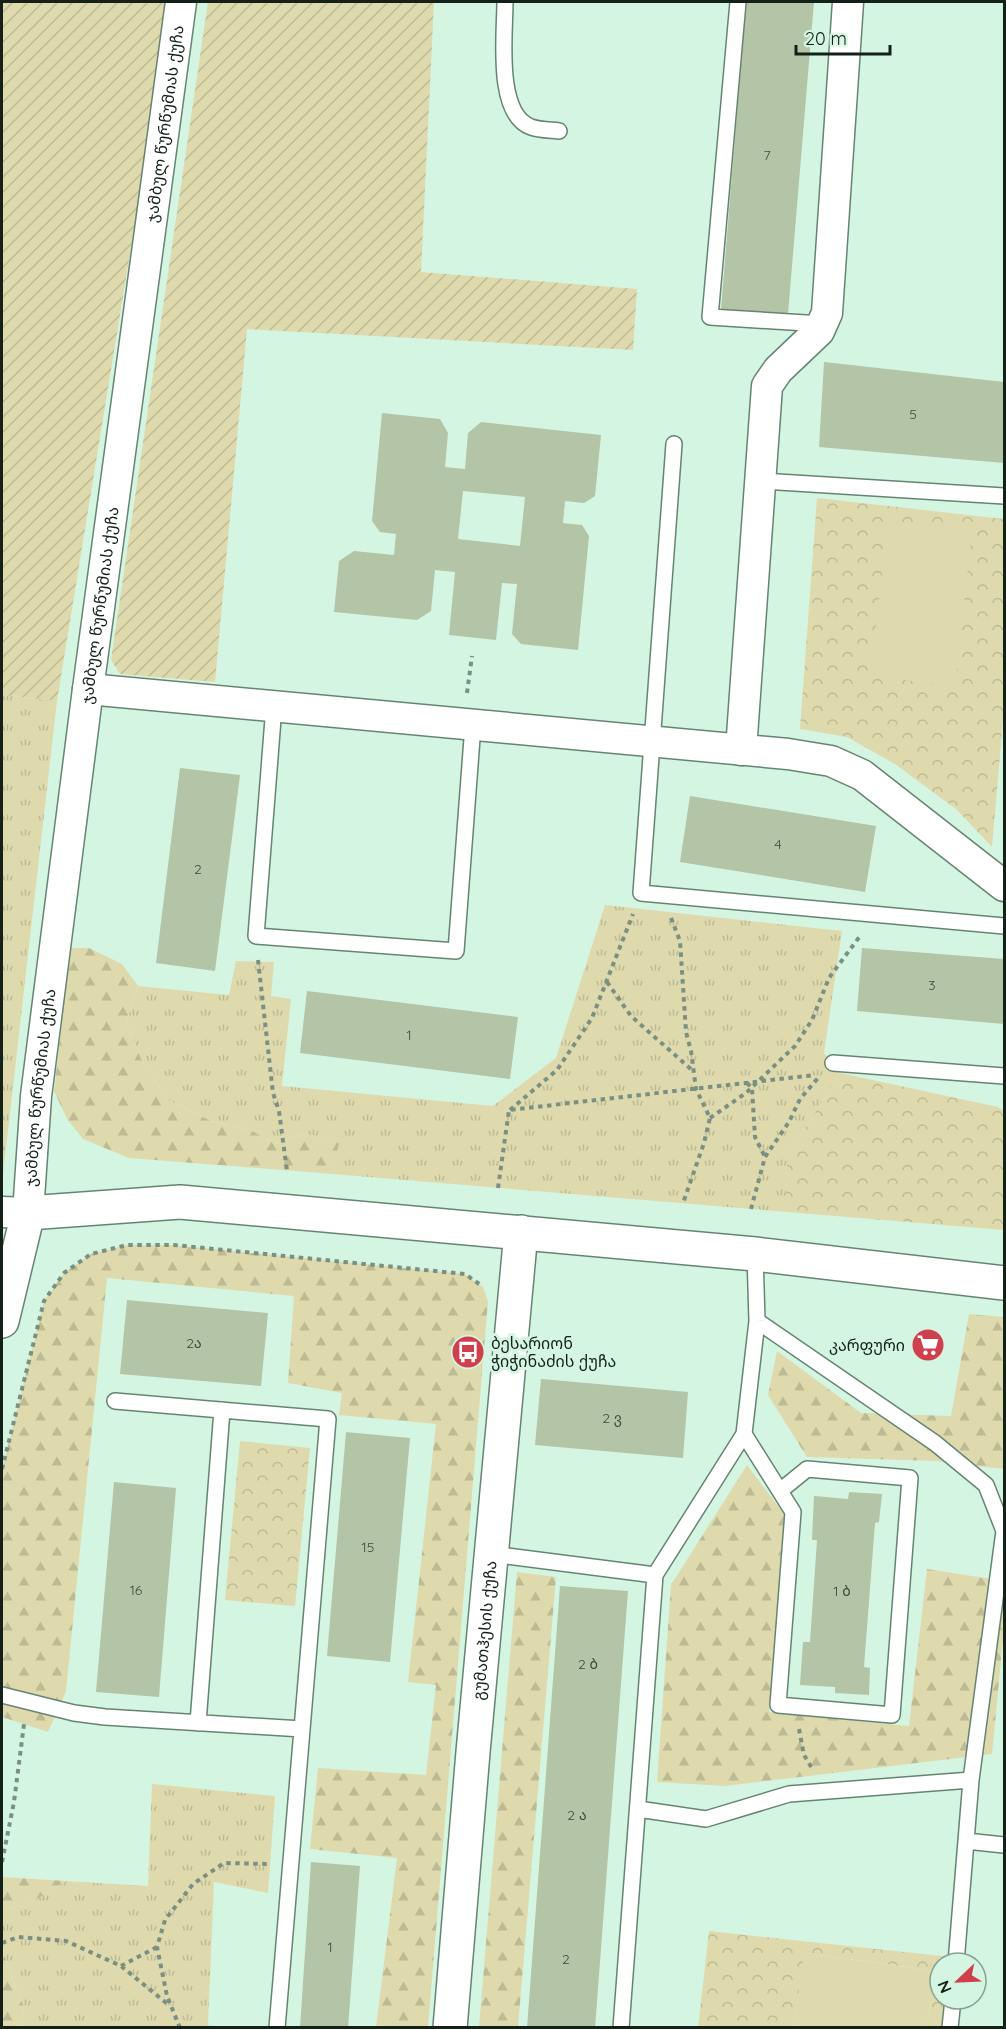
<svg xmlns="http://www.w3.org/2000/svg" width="1006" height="2029" font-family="Quicksand,'Noto Sans Georgian',sans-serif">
<defs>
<pattern id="grass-tufts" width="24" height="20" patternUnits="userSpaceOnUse" patternTransform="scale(1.5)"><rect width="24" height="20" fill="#dfdaad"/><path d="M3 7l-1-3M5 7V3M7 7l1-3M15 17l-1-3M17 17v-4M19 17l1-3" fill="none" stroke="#bebb94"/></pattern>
<pattern id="forest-firs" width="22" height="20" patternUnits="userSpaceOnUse" patternTransform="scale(1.5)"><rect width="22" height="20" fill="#dfdaad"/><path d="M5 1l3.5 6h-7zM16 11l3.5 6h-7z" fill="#bebb94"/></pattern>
<pattern id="park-crowns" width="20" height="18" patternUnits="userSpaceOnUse" patternTransform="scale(1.5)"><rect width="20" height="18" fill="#dfdaad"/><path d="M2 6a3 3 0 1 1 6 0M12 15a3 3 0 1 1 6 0" fill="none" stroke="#bebb94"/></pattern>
<pattern id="garden-furrows" width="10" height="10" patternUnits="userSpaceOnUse" patternTransform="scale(1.5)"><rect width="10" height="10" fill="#dfdaad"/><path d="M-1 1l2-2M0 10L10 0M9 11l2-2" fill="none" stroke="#bebb94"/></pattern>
</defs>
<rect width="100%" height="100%" fill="#d4f5e1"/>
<path fill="url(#grass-tufts)" d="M 2,695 L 57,701 L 2,1183 Z
M 605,905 L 842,931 L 824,1053 L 840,1073 L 787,1157 L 787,1212 L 333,1174 L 338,1143 L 304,1133 L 275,1144 L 249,1129 L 213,1122 L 168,1100 L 142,1061 L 126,1023 L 138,986 L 229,995 L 236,961 L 274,962 L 271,996 L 291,999 L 282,1086 L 493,1106 L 556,1058 Z
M 152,1784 L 275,1796 L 268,1893 L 214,1882 L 208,2025 L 219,2027 L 20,2027 L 24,2007 L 9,1971 L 2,1945 L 2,1912 L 6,1908 L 26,1906 L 66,1881 L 148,1886 Z"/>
<path fill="url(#forest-firs)" d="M 70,948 L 89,948 L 122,964 L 138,986 L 126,1023 L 142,1061 L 168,1100 L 213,1122 L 249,1129 L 275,1144 L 304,1133 L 339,1143 L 333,1174 L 129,1158 L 83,1139 L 67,1119 L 54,1091 Z
M 127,1245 L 174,1245 L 465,1274 L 483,1287 L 488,1301 L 428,2027 L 376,2027 L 397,1858 L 310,1849 L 318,1768 L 426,1775 L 436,1685 L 408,1682 L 436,1424 L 339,1415 L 342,1393 L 288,1383 L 294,1296 L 107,1278 L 66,1691 L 48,1732 L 2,1717 L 2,1469 L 44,1301 L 64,1273 L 91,1254 Z
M 969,1314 L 1004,1317 L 1004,1469 L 936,1461 L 807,1457 L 768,1395 L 777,1351 L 861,1413 L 951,1416 Z
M 747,1465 L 784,1514 L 769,1712 L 909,1726 L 927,1569 L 1004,1581 L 1004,1629 L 992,1754 L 725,1786 L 657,1782 L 671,1585 Z
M 517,1572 L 556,1577 L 518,2027 L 479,2027 Z
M 2,1877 L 66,1881 L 26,1906 L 6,1908 L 2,1912 Z
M 2,1945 L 9,1971 L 24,2007 L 20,2027 L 2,2027 Z"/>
<path fill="url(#park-crowns)" d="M 817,498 L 1004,519 L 1004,710 L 992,847 L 956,809 L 895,764 L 847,737 L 800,729 Z
M 840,1073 L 998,1107 L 1004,1111 L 1004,1230 L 787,1212 L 787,1157 Z
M 240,1441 L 310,1448 L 295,1606 L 225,1600 Z
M 709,1931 L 951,1957 L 951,1963 L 940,1963 L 940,1999 L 947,1999 L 944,2027 L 927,2027 L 935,1971 L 805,1953 L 794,2027 L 698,2028 Z"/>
<path fill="url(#garden-furrows)" d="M 2,2 L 171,2 L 57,701 L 2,695 Z
M 208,2 L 434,2 L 421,272 L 637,289 L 633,350 L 247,329 L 215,682 L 120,674 L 111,660 Z"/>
<path fill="#dfdaad" d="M 888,523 L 972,532 L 955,686 L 870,676 Z
M 804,1953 L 935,1971 L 927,2027 L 794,2027 Z"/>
<path fill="#b4c4a6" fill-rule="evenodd" d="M 746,2 L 814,2 L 788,314 L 721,309 Z
M 824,362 L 1004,382 L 1004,463 L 819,447 Z
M 382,413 L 440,419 L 448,433 L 445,467 L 465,469 L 468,433 L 481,422 L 601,435 L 595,496 L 584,503 L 565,501 L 563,523 L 582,525 L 589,536 L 578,650 L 521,644 L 512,634 L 517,584 L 502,583 L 496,640 L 449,635 L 455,572 L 435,570 L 431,611 L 417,620 L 334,612 L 339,561 L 354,551 L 394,555 L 396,534 L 380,532 L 372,521 ZM 463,491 L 525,497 L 520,546 L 458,539 Z
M 180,768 L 240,775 L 215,971 L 156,963 Z
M 690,796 L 876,826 L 865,892 L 680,862 Z
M 862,948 L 1004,959 L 1004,1024 L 857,1011 Z
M 307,991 L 518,1017 L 510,1079 L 300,1053 Z
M 127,1300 L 268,1313 L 261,1386 L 120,1374 Z
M 541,1379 L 688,1392 L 683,1458 L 535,1445 Z
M 346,1432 L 410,1438 L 390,1662 L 327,1656 Z
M 114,1482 L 176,1488 L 159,1697 L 96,1692 Z
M 849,1492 L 882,1494 L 879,1522 L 875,1523 L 864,1667 L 870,1668 L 869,1695 L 835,1693 L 835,1687 L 800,1685 L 803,1642 L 810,1642 L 817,1540 L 812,1540 L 814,1496 L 848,1499 Z
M 560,1586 L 628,1591 L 595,2028 L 527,2028 Z
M 311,1862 L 360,1866 L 348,2028 L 300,2028 Z"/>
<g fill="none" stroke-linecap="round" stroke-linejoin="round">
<g stroke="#668472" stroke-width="18">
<path id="service" d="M 505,2 C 505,33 495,114 531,127 C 539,130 550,130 559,131
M 738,2 L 710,317 L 822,324
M 674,444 L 641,893 L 1004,926
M 761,481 L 1004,496
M 274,706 L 256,936 L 456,951 L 473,725
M 833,1063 L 1004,1076
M 755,1254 L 757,1321 L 935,1443 L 986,1485 L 1004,1531 L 971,1780 L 956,1963
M 757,1321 L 744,1434 L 793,1512 L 778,1705 L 892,1715 L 910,1478 L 807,1469 L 780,1491
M 115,1401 L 328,1419 L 277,2028
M 491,1554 L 655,1575 L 621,2028
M 655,1575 L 744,1434
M 2,1695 L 74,1713 L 105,1717 L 302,1729
M 198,1723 L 222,1410
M 638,1809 L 706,1819 L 789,1794 L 971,1780
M 966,1841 L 1004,1845
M 950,2028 L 953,1999"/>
</g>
<g stroke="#668472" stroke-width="33">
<g id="minor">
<path d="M 88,689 L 788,754 L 831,761 L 862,775 L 1004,886"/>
<path d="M 741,750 L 767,386 L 778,370 L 819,331 L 827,313 L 848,2"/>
<path id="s1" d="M 2,1212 L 28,1213 L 36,1096 L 88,689 L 181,2"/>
</g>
</g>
<g stroke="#668472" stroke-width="36">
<g id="tertiary">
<path d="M 2,1321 L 28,1213 L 180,1202 L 755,1254 L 1004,1283"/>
<path id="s2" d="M 450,2028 L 473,1752 L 521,1232"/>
</g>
</g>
<path stroke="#799082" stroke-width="4" stroke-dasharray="4.5 4.5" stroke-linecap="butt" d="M 467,693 L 472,656
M 671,918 L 680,941 L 686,1032 L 691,1051 L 696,1089 L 710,1118 L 704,1143 L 683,1203
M 258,960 L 273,1093 L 279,1111 L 287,1171
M 607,982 L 631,1016 L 693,1071
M 747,1083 L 752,1088 L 755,1137 L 765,1157
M 510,1110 L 557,1070 L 592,1018 L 633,914
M 710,1118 L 746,1093 L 795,1046 L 812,1020 L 829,978 L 860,936
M 498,1188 L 509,1110 L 815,1075
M 751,1209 L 765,1157 L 789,1122 L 800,1099 L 818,1078
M 2,1469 L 44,1301 L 64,1273 L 91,1254 L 127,1245 L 174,1245 L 465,1274 L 482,1286
M 799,1729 L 804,1755 L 813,1770
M 2,1862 L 14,1802 L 24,1724
M 2,1943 L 18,1937 L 66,1941 L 121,1966 L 170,2006
M 121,1966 L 157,1947
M 180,2028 L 167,1996 L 157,1947 L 165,1920 L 193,1884 L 224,1863 L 269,1864"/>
<use href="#service" stroke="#fff" stroke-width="15"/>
<use href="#minor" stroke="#fff" stroke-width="30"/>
<use href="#tertiary" stroke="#fff" stroke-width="33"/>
</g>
<defs>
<g id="supermarket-disc" transform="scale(1.725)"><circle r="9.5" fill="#d0404c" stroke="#d4f5e1"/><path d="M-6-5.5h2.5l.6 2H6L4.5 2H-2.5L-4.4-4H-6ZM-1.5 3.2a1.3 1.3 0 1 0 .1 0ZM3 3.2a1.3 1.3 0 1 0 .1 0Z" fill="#fff"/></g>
<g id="bus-disc" transform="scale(1.725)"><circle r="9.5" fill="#d0404c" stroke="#d4f5e1"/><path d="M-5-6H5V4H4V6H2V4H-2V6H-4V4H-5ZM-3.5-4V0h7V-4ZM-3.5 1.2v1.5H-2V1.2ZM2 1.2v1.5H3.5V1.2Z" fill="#fff"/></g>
</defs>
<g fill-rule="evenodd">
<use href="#supermarket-disc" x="928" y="1345"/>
<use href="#bus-disc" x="468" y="1352"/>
</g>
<g text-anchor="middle" stroke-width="6" stroke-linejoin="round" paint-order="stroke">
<g font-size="14" fill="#3c4a3c">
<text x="767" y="160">7</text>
<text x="913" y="419">5</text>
<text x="778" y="849">4</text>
<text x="198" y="874">2</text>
<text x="932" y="990">3</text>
<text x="409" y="1040">1</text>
<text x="194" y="1348">2ა</text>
<text x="612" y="1423">2 ვ</text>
<text x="368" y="1552">15</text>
<text x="136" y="1595">16</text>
<text x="842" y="1596">1 ბ</text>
<text x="588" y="1669">2 ბ</text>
<text x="577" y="1820">2 ა</text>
<text x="330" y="1952">1</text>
<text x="566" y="1964">2</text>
</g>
<g font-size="16" fill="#142119" stroke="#d4f5e1">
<text dy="6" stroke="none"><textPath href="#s1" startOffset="1124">ჯამბულ წურწუმიას ქუჩა</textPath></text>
<text dy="6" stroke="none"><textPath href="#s1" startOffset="638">ჯამბულ წურწუმიას ქუჩა</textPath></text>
<text dy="6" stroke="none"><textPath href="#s1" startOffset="152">ჯამბულ წურწუმიას ქუჩა</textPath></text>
<text dy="6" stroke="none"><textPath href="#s2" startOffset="399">გუმათჰესის ქუჩა</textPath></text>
</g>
<g font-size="16" fill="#142119" stroke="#d4f5e1" text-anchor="start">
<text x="491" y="1349">ბესარიონ<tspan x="491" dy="18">ჭიჭინაძის ქუჩა</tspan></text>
<text x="905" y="1351" text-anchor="end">კარფური</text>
</g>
</g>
<rect width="1006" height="2029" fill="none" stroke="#142119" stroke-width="6"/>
<g transform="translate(958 1981) rotate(247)"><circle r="28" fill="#d4f5e1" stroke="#87a091" stroke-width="1.5"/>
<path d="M0-4.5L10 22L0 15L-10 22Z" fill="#d0404c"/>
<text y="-9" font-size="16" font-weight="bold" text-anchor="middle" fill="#142119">N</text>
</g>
<path d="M796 45v9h94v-9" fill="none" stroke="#142119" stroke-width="3"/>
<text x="805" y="45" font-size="18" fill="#142119" stroke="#d4f5e1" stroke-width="4.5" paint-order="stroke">20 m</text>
</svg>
